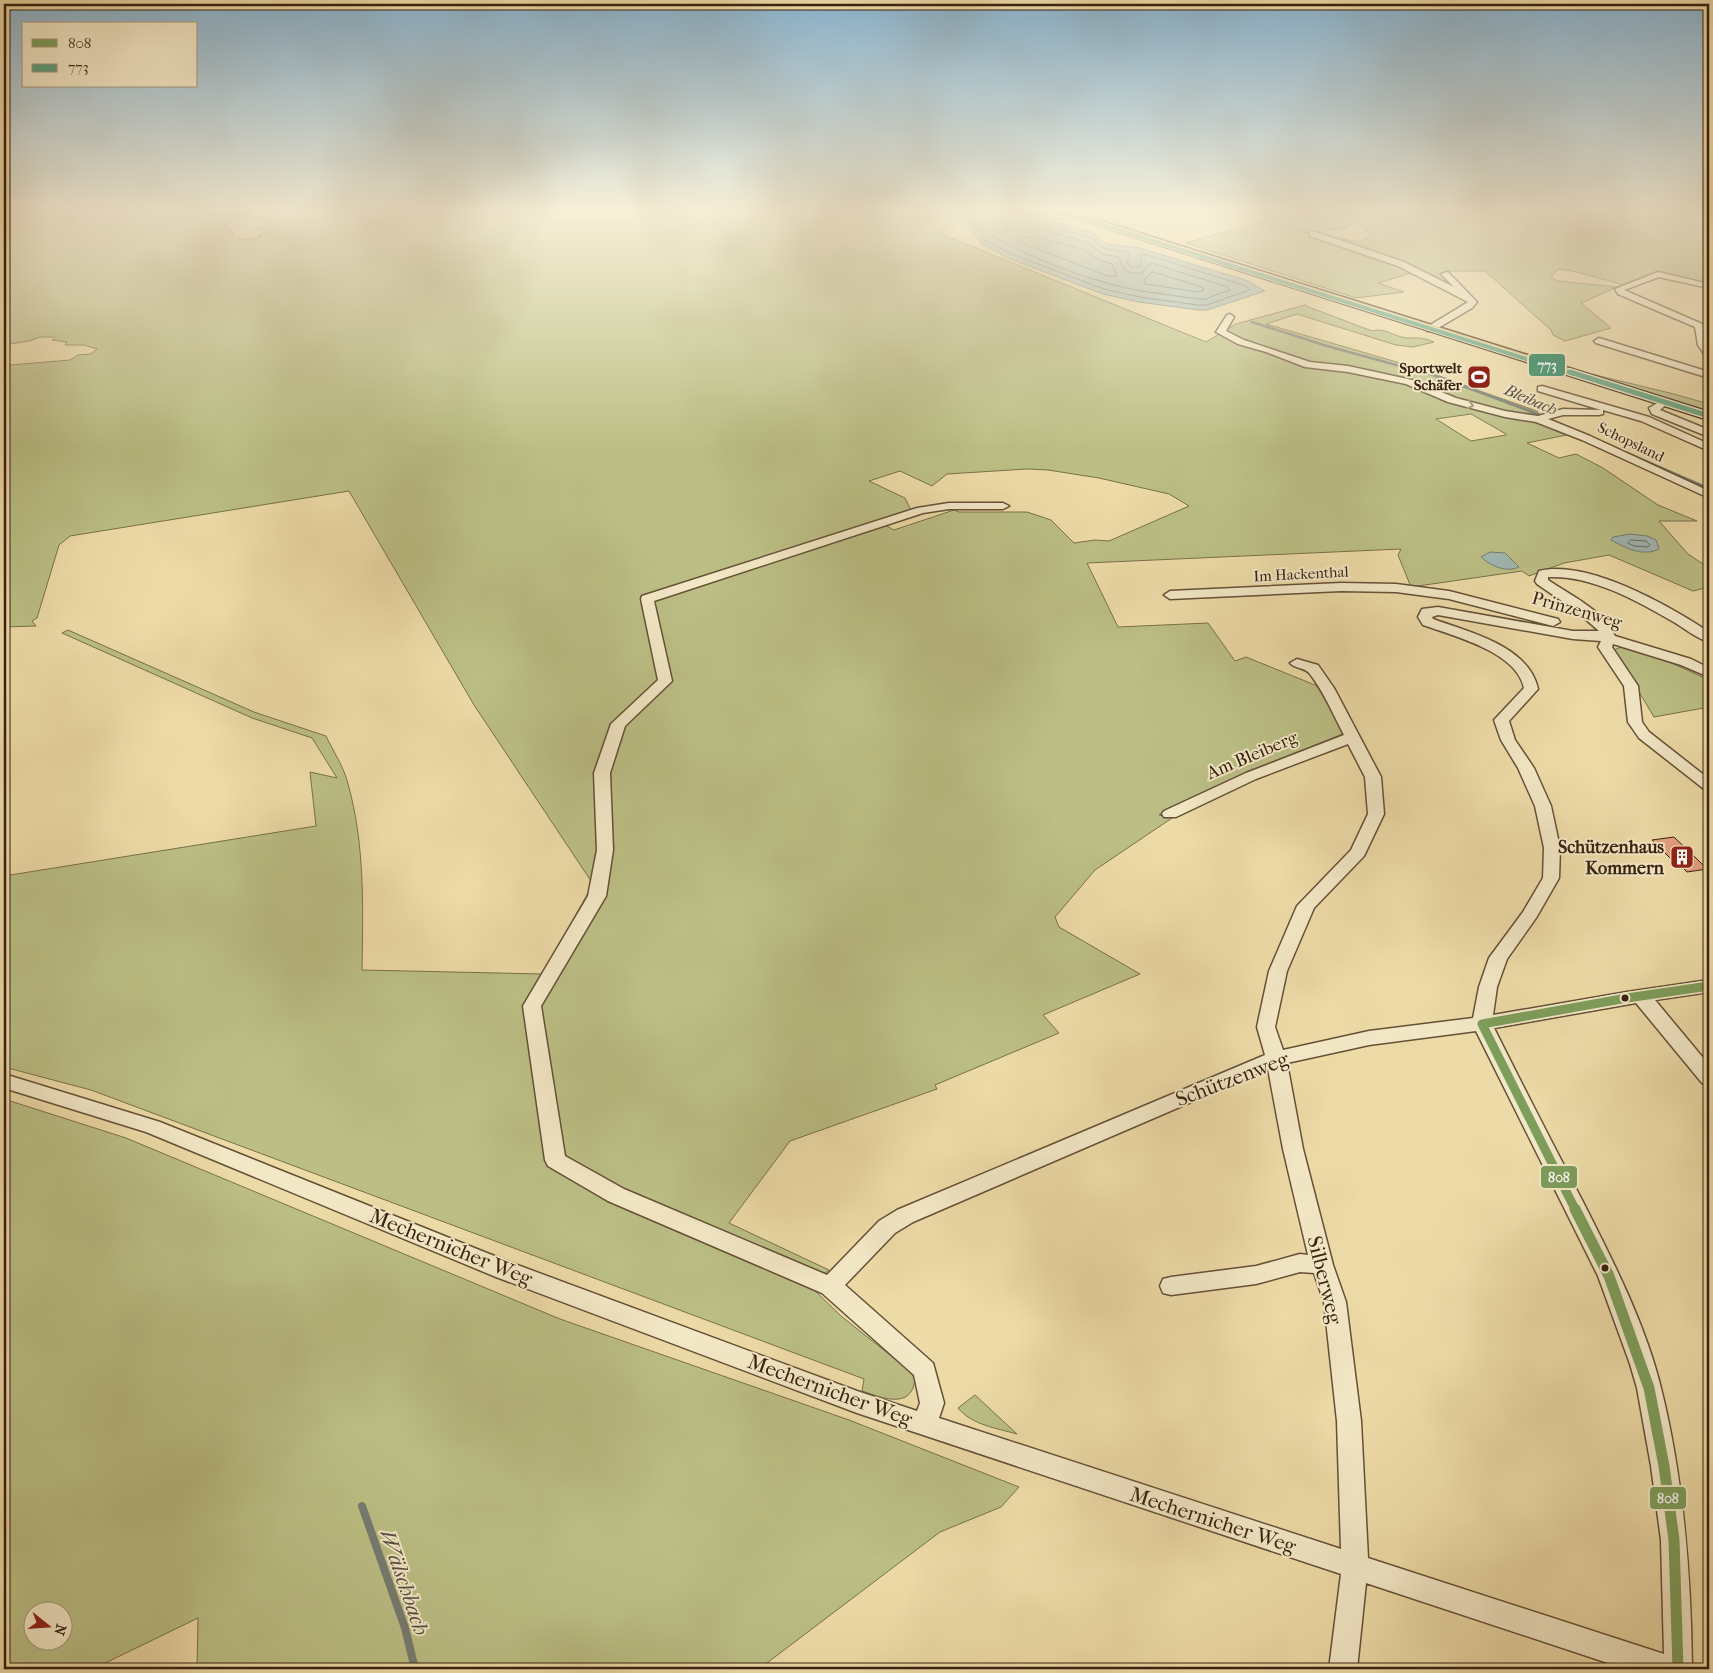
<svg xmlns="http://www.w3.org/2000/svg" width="1713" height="1673" font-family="'IM FELL French Canon',serif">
<rect width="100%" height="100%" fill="#eddba7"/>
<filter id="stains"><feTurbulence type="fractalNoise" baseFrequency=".004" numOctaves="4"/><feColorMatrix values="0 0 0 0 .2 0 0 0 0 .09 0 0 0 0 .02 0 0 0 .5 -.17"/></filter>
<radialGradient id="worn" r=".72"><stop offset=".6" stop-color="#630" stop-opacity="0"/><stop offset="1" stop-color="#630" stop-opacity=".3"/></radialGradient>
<path fill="#bbbf85" stroke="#7a704a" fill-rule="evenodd" d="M 4,212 L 1082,212 L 1062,220 L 1047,215 L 1011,217 L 980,223 L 977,224 L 980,226 L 969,228 L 966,222 L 962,220 L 939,233 L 1206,342 L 1236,324 L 1305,305 L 1311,308 L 1372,331 C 1385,327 1394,337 1407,338 C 1418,338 1422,337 1434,342 L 1413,347 L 1396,345 L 1297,314 L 1266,324 L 1400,363 L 1537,411 L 1547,425 L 1571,434 L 1527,443 L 1559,458 L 1576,454 L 1603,468 L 1658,505 L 1697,521 L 1659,521 L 1688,554 L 1709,568 L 1709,587 L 1693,591 L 1609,555 L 1564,563 L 1529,576 L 1522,571 L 1411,587 L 1398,555 L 1401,549 L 1087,563 L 1118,627 L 1208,623 L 1235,661 L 1246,657 L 1315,685 L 1323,692 L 1345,733 L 1237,777 L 1159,815 L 1172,818 L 1095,870 L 1055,917 L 1059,927 L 1140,974 L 1043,1015 L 1059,1033 L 935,1085 L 937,1089 L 790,1141 L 729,1223 L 829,1270 L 809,1285 L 841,1316 L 910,1371 L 915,1379 C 912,1411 880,1397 862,1391 L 864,1379 L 91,1090 L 4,1067 L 4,876 L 316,826 L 310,772 L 337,778 L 312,738 L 252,718 L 62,633 L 68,630 L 254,712 L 326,736 C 333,751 344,767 348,784 C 365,844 363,908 362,970 L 543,974 L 593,884 L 474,705 L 349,491 L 70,536 L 59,545 L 37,618 L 32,621 L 36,626 L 4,627 L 4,362 L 9,363 L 10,365 L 70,360 L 78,355 L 91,354 L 97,349 L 84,345 L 65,345 L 67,342 L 52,340 L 55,339 L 54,337 L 40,337 L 29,341 L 4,345 ZM 255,213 L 261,215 L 262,219 L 261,220 L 267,221 L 264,225 L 254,230 L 265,229 L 267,232 L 258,235 L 262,235 C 252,240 242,241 232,236 L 233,232 L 223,226 L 227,225 L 228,222 L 237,215 ZM 1471,414 L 1506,434 L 1506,435 L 1471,441 L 1436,419 ZM 1027,469 L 1048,470 L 1099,478 L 1169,494 L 1189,506 L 1109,541 L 1095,540 L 1074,543 L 1051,520 L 1027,512 L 959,512 L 954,510 L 894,530 L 885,525 L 912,512 L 905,498 L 869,481 L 900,471 L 932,486 L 947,474 Z
M 1249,212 L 1709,212 L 1709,285 L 1655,274 L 1624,285 L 1573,271 L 1558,269 L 1551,277 L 1558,281 L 1617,287 L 1581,303 L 1611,328 L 1565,341 L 1553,335 L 1551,330 L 1485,271 L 1446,271 L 1462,293 L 1434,280 L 1327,238 L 1332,237 L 1359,242 L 1371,236 L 1360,224 L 1349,224 L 1346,228 L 1311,232 Z
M 1268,220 L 1380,257 L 1415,272 L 1378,283 L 1404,292 L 1356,298 L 1186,243 Z
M 1571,369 L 1674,394 L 1709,404 L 1709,412 Z
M 1623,646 L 1674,664 L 1709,680 L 1709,707 L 1654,717 L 1614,650 Z
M 4,1099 L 126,1138 L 560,1319 L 849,1420 L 1019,1487 L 1001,1507 L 940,1532 L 759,1669 L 197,1669 L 198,1618 L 93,1669 L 4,1669 ZM 32,1610 L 62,1610 L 62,1640 L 32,1640 Z
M 975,1395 L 1017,1434 C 996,1428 972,1425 958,1408 Z"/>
<path fill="#a0b8b4" stroke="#767c72" d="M 1011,219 L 1044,219 L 1094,233 L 1106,244 L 1140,248 L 1248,281 L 1265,291 L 1207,310 L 1198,310 L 1139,302 L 1103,294 L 1010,259 L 982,244 L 969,228 Z
M 1630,534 L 1647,536 L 1656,540 L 1659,549 C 1643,557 1625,548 1611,540 L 1613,537 Z
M 1490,552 L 1505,553 L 1519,567 C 1506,573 1491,566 1481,557 Z"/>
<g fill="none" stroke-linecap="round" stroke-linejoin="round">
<path stroke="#6c6c62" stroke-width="1" d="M 1012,224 L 1044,224 L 1092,238 L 1105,249 L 1129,252 L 1130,255 L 1127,262 L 1131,267 L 1141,266 L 1141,256 L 1144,254 L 1246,286 L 1249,290 L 1207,305 L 1198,305 L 1140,297 L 1104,289 L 1012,254 L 985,241 L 980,234 L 981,231 Z
M 1013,230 L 1043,230 L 1089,243 L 1102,254 L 1119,257 C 1123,270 1128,275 1142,273 L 1151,263 L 1228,287 L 1230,290 L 1205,299 L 1198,299 C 1179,296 1160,294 1141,291 C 1096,283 1034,260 994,237 L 995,234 Z
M 1019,237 L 1041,238 L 1085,250 L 1098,260 L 1112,264 L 1117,276 L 1108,276 L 1019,242 L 1017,239 Z
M 1153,272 L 1202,287 L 1204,290 L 1198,292 L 1145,284 L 1144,280 Z
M 1631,540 L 1646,541 L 1650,545 L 1648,547 L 1634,546 L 1628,543 Z"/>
<path stroke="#767c72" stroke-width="2.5" d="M 964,212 L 975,227 L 981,229
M 1252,322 L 1327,346 L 1429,374"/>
<path stroke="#767c72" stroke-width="3" d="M 1426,372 L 1530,411 L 1709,489"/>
<path stroke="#767c72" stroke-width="8" d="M 362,1506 L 405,1628 L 415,1669"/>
</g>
<path fill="#e5a07f" stroke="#382110" d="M 1674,837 L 1697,859 L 1707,869 L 1687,872 L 1682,867 L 1679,867 L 1652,840 Z"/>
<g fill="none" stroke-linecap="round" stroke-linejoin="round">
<g stroke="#655036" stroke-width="3">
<path id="minor" d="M 1310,232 L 1316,232 L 1404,262 L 1454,287 L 1441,274 L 1448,272 L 1477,302 L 1472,308 L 1433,331 L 1427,331 L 1427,327 L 1468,302 L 1398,266 L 1310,236 Z
M 1658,272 L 1709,284 L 1709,288 L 1659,277 L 1624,290 L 1709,327 L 1709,333 L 1704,331 L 1709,348 L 1709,358 L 1706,357 L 1698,345 L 1695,327 L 1618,294 L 1615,289 Z
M 1230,314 L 1234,317 L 1226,331 L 1244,340 L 1310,362 L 1348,366 L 1412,380 L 1456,398 L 1505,411 L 1538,416 L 1563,409 L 1601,410 L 1538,391 L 1538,387 L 1542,386 L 1649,417 L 1709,444 L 1709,451 L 1641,421 L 1603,410 L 1603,414 L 1599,415 L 1563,415 L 1548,419 L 1590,436 L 1709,491 L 1709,498 L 1582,440 L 1536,422 L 1505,417 L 1448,402 L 1406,384 L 1348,372 L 1305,367 L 1266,352 L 1238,344 L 1216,332 L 1227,315 Z
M 1599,338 L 1709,372 L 1709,378 L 1596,343 L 1594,341 Z
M 1664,399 L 1669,402 L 1660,410 L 1709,430 L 1709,437 L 1652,414 L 1649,408 Z
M 949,503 L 1003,503 L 1009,506 L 1003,509 L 949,509 L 923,513 L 654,601 L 672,681 L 625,726 L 610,773 L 613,850 L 606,896 L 541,1006 L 565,1156 L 624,1189 L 827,1275 L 879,1221 L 897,1210 L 1265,1055 L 1257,1027 L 1269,971 L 1297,906 L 1351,850 L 1368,814 L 1365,777 L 1348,744 L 1256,779 L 1176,817 L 1164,817 L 1162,814 L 1164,811 L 1246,773 L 1344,735 C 1333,714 1324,692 1310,674 C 1305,667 1295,669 1290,663 L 1297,659 L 1318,665 L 1334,688 L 1381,777 L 1384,814 L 1364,856 L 1314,908 L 1287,971 L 1275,1027 L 1283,1050 L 1369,1031 L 1473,1018 L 1479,987 L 1489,958 L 1523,912 L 1543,878 L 1544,848 L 1535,806 L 1518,768 L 1501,740 L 1494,720 L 1524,688 C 1517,652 1454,636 1423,625 L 1418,617 L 1422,609 L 1438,607 L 1573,631 L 1599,631 L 1575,610 L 1537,584 L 1535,581 L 1539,571 C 1588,559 1669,606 1709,632 L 1709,642 C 1697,639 1683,627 1672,621 C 1636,600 1591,575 1548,577 L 1548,580 C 1570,595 1603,610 1615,636 L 1691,659 L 1709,668 L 1709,677 L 1681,665 L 1613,644 L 1612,647 L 1638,686 L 1642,722 L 1649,732 L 1709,779 L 1709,791 L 1704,789 L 1639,738 L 1628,722 L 1624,686 L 1598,647 L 1601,641 L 1573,639 L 1438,615 L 1432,617 L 1433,619 C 1469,632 1529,646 1538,689 L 1509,721 L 1515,740 L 1534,768 L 1551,806 L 1560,848 L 1559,878 L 1536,918 L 1507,959 L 1497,987 L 1493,1015 L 1627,992 L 1709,980 L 1709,992 L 1655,1000 L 1709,1065 L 1709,1085 L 1702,1083 L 1636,1003 L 1494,1028 C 1523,1086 1552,1143 1582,1200 C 1612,1259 1645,1323 1661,1388 C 1684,1480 1691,1575 1692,1669 L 1626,1669 L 1366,1583 L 1357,1669 L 1329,1669 L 1341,1574 L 857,1413 L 496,1277 L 146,1132 L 4,1088 L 4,1074 L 160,1122 L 512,1263 L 857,1391 L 917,1411 L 920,1403 L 914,1375 L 822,1293 L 608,1201 L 548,1166 L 545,1160 L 523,1006 L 588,896 L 597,850 L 594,773 L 611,724 L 658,680 L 641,599 L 642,596 L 917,508 ZM 1476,1031 L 1598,1276 L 1630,1364 L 1637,1388 L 1651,1466 L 1661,1540 L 1664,1654 L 1368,1558 L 1361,1421 L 1346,1302 L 1333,1265 L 1303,1149 L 1287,1063 L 1369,1045 ZM 1268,1069 L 1283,1149 L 1308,1255 L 1300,1254 L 1256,1266 L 1171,1277 L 1163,1279 L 1160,1286 L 1163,1293 L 1171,1295 L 1256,1284 L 1300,1272 L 1314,1273 L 1324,1302 L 1337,1421 L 1341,1549 L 939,1418 L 944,1403 L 933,1363 L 845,1285 L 895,1233 L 913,1222 Z
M 1341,583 L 1396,584 L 1449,591 L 1558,619 L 1560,622 L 1553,626 L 1449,599 L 1396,592 L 1341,591 L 1170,599 L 1164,595 L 1170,591 Z"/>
</g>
<g stroke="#382110" stroke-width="3">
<path id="major" d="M 1056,212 L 1073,212 L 1709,412 L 1709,420 Z"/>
</g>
<use href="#minor" fill="#f3e8c6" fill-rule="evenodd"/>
<use href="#major" fill="#e6be74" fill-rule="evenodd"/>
<g stroke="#f3e8c6" stroke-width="12">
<path id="bus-1-far1" d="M 1482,1024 L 1576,1211
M 1482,1024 L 1627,998 L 1709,986"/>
</g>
<g stroke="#f3e8c6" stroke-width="15">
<path id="bus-1" d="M 1575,1209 L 1609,1276 L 1649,1388 L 1664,1466 L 1674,1540 L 1678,1669"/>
</g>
<g stroke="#f3e8c6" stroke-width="5.5">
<path id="bus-2-far1" d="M 1062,212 L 1574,374"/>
</g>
<g stroke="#f3e8c6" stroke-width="8">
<path id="bus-2" d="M 1570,372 L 1709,416"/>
</g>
<use href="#bus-1-far1" stroke="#7e9e5b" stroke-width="9"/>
<use href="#bus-1" stroke="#7e9e5b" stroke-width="11"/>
<use href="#bus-2-far1" stroke="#5aa07f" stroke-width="4"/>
<use href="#bus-2" stroke="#5aa07f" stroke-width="5"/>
</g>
<defs><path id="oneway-chevron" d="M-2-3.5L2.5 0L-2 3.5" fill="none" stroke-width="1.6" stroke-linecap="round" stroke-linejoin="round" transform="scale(1.25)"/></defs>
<use stroke="#9f8e74" href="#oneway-chevron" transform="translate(1470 405) rotate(15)"/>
<linearGradient id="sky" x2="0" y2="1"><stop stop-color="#8bb6d3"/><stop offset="0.47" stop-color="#f7efd7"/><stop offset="1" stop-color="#f7efd7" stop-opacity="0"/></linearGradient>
<rect width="1713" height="447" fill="url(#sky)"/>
<defs>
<g id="stadium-square" transform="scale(1.25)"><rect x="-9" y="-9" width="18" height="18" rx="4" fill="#8f2418" stroke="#f3e8c6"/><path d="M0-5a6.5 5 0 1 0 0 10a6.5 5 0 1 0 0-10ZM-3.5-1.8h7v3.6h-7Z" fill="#fff"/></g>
<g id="building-square" transform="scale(1.25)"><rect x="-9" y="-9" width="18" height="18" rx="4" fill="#8f2418" stroke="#f3e8c6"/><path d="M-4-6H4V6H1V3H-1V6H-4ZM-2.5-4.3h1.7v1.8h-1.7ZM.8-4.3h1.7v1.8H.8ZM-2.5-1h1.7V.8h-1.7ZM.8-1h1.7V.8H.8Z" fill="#fff"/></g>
</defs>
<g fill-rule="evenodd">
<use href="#stadium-square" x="1479" y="377"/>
<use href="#building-square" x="1682" y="857"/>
</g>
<g fill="#382110" stroke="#f3e8c6" stroke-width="2">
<circle cx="1625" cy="998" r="4.5"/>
<circle cx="1605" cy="1268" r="4.5"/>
</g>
<g text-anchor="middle" stroke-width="4" stroke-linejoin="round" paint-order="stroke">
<g font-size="15" font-weight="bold" fill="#382110" stroke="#f3e8c6" text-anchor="end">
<text x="1462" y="373">Sportwelt<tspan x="1462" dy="17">Schäfer</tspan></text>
</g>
<g font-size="15" fill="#382110" stroke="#f3e8c6">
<text transform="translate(1631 442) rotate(26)" y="5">Schopsland</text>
<text transform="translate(1301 574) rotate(-3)" y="5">Im Hackenthal</text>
</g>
<g font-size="16" font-style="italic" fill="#574e41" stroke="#f3e8c6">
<text transform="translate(1531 399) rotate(23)" y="6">Bleibach</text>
</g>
<g font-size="18" fill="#382110" stroke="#f3e8c6">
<text transform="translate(1577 610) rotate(16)" y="6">Prinzenweg</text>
<text transform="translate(1252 755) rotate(-23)" y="6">Am Bleiberg</text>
</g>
<g font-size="18" font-weight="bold" fill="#382110" stroke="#f3e8c6" text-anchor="end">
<text x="1664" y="853">Schützenhaus<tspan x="1664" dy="21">Kommern</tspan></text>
</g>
<g font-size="21" fill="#382110" stroke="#f3e8c6">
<text transform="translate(1232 1079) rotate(-21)" y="7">Schützenweg</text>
<text transform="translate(451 1247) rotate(22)" y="7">Mechernicher Weg</text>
<text transform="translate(1325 1280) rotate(76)" y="7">Silberweg</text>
<text transform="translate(830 1390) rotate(20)" y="7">Mechernicher Weg</text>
<text transform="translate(1213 1520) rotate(18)" y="7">Mechernicher Weg</text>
</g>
<g font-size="22" font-style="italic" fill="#574e41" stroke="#f3e8c6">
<text transform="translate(405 1582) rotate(71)" y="8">Wälschbach</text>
</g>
</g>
<g stroke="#f3e8c6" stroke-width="2">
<rect x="1528" y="353" width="38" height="24" rx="5" fill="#5aa07f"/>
<rect x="1540" y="1165" width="38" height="24" rx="5" fill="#7e9e5b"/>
<rect x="1649" y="1486" width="38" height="24" rx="5" fill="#7e9e5b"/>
</g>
<g font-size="14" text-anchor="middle" font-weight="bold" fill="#fff">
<text x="1547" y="370">773</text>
<text x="1559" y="1182">808</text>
<text x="1668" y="1503">808</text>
</g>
<rect width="1713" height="1673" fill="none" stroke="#eddba7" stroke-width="20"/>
<rect x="5" y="5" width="1703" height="1663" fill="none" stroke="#382110" stroke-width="2.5"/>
<rect x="10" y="10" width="1693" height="1653" fill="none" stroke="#382110"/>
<rect x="22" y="22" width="175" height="65" fill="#f3e8c6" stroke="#a8987d"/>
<rect x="32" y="39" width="25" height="8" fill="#7e9e5b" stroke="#a8987d"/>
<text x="68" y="48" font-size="15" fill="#382110">808</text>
<rect x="32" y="64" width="25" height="8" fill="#5aa07f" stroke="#a8987d"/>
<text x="68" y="72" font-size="15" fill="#382110">773</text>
<g transform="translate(48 1626) rotate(107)"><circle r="24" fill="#f3e8c6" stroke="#a8987d"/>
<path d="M0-4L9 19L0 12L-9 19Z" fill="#8f2418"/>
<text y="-8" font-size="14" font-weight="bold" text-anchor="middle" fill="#382110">N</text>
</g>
<rect width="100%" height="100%" filter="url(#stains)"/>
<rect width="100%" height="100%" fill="url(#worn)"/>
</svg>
